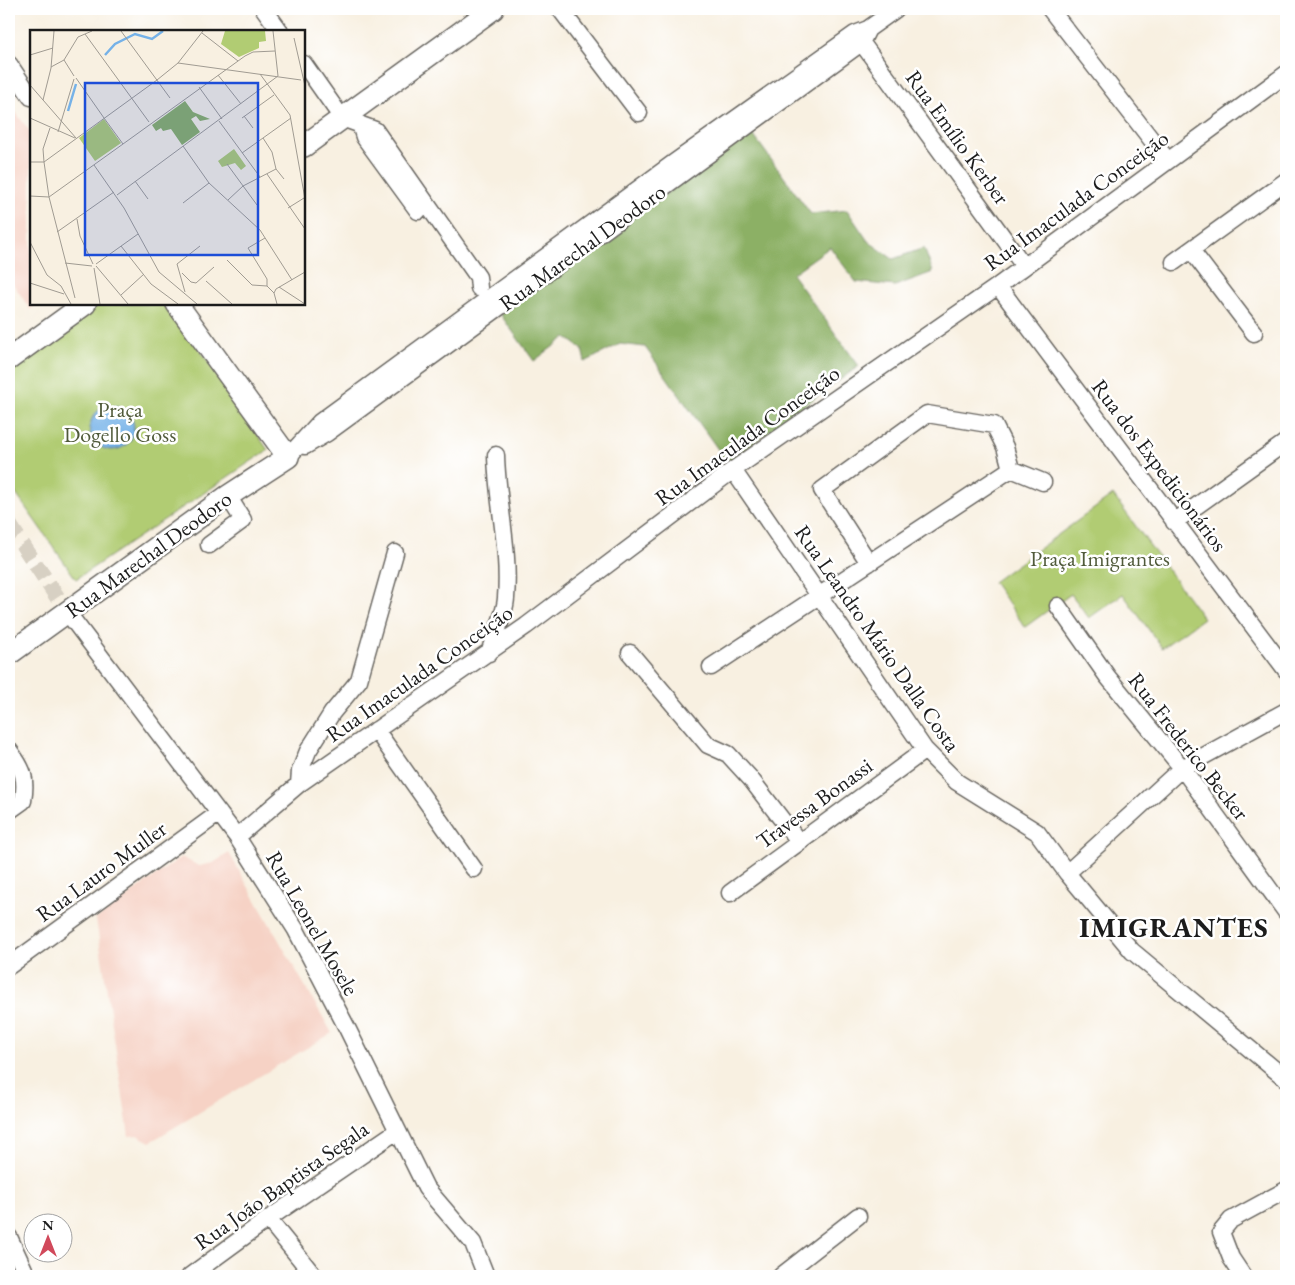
<svg xmlns="http://www.w3.org/2000/svg" width="1295" height="1285" font-family="'EB Garamond',serif">
<rect width="100%" height="100%" fill="#fff"/>
<filter id="ink" filterUnits="userSpaceOnUse"><feTurbulence type="fractalNoise" baseFrequency=".02" numOctaves="2"/><feDisplacementMap in="SourceGraphic" scale="10" xChannelSelector="R" yChannelSelector="G"/><feConvolveMatrix kernelMatrix="1 2 1 2 8 2 1 2 1" color-interpolation-filters="sRGB"/></filter>
<filter id="wash" filterUnits="userSpaceOnUse"><feTurbulence type="fractalNoise" baseFrequency=".0096" numOctaves="4" result="noise"/><feDisplacementMap in="SourceGraphic" scale="20" xChannelSelector="R" yChannelSelector="G"/><feGaussianBlur stdDeviation="1.12" result="paint"/><feColorMatrix in="noise" values="0 0 0 0 0 0 0 0 0 0 0 0 0 0 0 0 0 1.4 0 .05"/><feComposite in="paint" operator="in"/></filter>
<g filter="url(#wash)">
<rect width="100%" height="100%" fill="#f8f0e1"/>
<path fill="#f6d2c5" d="M 9,103 L 31,133 L 31,304 L 38,304 L 30,309 L 9,278 Z
M 229,853 L 332,1033 L 150,1142 L 137,1135 L 129,1136 L 96,919 L 181,857 L 199,866 L 213,863 Z"/>
<path fill="#b1cc73" stroke="#667448" d="M 100,304 L 169,304 L 268,450 L 76,579 L 9,484 L 9,371 Z
M 1113,495 L 1203,618 L 1162,648 L 1123,594 L 1089,618 L 1071,594 L 1025,627 L 993,582 Z"/>
<path fill="#8cb065" stroke="#546640" d="M 751,132 L 811,214 L 847,210 L 868,241 L 893,259 L 924,248 L 933,272 L 895,286 L 856,282 L 830,247 L 792,274 L 859,366 L 727,462 L 645,347 L 620,344 L 585,362 L 582,349 L 566,337 L 534,361 L 500,314 Z"/>
<path fill="#76b2e8" stroke="#496782" d="M90 428a22 22 0 1 1 44 0a22 22 0 1 1-44 0Z"/>
</g>
<g filter="url(#ink)">
<g fill="none" stroke-linecap="round" stroke-linejoin="round">
<path stroke="#d7d0c3" stroke-width="16" stroke-dasharray="16 8" stroke-linecap="butt" d="M 9,524 L 67,612"/>
<g stroke="#696661" stroke-width="19">
<path id="minor" d="M 264,9 L 280,31
M 560,9 L 639,113
M 1050,9 L 1168,161
M 856,35 L 1024,266
M 9,64 L 31,97
M 304,64 L 342,118 L 375,130 L 478,277 L 479,288
M 360,124 L 364,137 L 418,211
M 1191,250 L 1254,333
M 1174,262 L 1286,181
M 998,286 L 1286,670
M 305,446 L 327,433 L 861,43 L 868,29
M 288,457 L 320,422 L 675,162 L 855,34 L 868,29 L 896,9
M 733,470 L 925,750 L 957,782 L 1037,832 L 1067,873 L 1132,951 L 1286,1079
M 1174,522 L 1286,442
M 209,545 L 243,520 L 228,496
M 869,563 L 822,490 L 927,414 L 994,425 L 1005,447 L 1011,469
M 1058,606 L 1107,676 L 1182,768 L 1286,912
M 67,612 L 237,837 L 296,930 L 347,1028 L 426,1188 L 473,1243 L 486,1276
M 489,653 C 494,636 505,616 506,598 C 510,550 497,502 496,455
M 630,653 L 708,745 L 728,754 L 750,778 L 799,842
M 711,667 L 1011,469 L 1043,482
M 376,730 L 474,869
M 9,750 C 23,769 27,777 23,801 L 9,811
M 299,784 L 300,771 L 308,751 L 332,713 L 359,680 L 395,553
M 237,837 L 299,784 L 526,626 L 733,470 L 998,286 L 1286,74
M 1067,873 L 1182,768 L 1286,711
M 730,893 L 925,750
M 9,966 L 219,813
M 268,1219 L 314,1276
M 9,1237 L 27,1276
M 190,1276 L 268,1219 L 397,1131
M 781,1276 L 858,1216
M 1243,1276 L 1231,1258 L 1221,1232 L 1231,1220 L 1286,1190"/>
</g>
<g stroke="#696661" stroke-width="24">
<path id="major" d="M 304,146 L 493,9
M 9,359 L 85,304
M 9,654 L 228,496 L 288,457 L 177,304"/>
</g>
<use href="#minor" stroke="#fff" stroke-width="16"/>
<use href="#major" stroke="#fff" stroke-width="21"/>
</g>
</g>
<g text-anchor="middle" stroke-width="5" stroke-linejoin="round" paint-order="stroke">
<g font-size="22" fill="#1c1c1c" stroke="#fff">
<text transform="translate(958 137) rotate(54)" y="8">Rua Emílio Kerber</text>
<text transform="translate(1076 200) rotate(-36)" y="8">Rua Imaculada Conceição</text>
<text transform="translate(582 247) rotate(-36)" y="8">Rua Marechal Deodoro</text>
<text transform="translate(747 435) rotate(-36)" y="8">Rua Imaculada Conceição</text>
<text transform="translate(1160 465) rotate(53)" y="8">Rua dos Expedicionários</text>
<text transform="translate(148 554) rotate(-36)" y="8">Rua Marechal Deodoro</text>
<text transform="translate(878 638) rotate(55)" y="8">Rua Leandro Mário Dalla Costa</text>
<text transform="translate(419 673) rotate(-35)" y="8">Rua Imaculada Conceição</text>
<text transform="translate(1189 746) rotate(52)" y="8">Rua Frederico Becker</text>
<text transform="translate(814 803) rotate(-36)" y="8">Travessa Bonassi</text>
<text transform="translate(101 871) rotate(-36)" y="8">Rua Lauro Muller</text>
<text transform="translate(313 923) rotate(60)" y="8">Rua Leonel Mosele</text>
<text transform="translate(281 1185) rotate(-35)" y="8">Rua João Baptista Segala</text>
</g>
<g font-size="22" fill="#505a3a" stroke="#fff">
<text x="120" y="417">Praça<tspan x="120" dy="25">Dogello Goss</tspan></text>
<text x="1100" y="566">Praça Imigrantes</text>
</g>
<g font-size="28" font-weight="bold" letter-spacing="1" fill="#1c1c1c" stroke="#fff">
<text x="1174" y="937">IMIGRANTES</text>
</g>
</g>
<g transform="translate(30 30)">
<rect width="275" height="275" fill="#f8f0e1"/>
<path d="M 195,1 L 235,1 L 236,11 L 229,12 L 229,18 L 209,27 L 191,14 ZM 74,89 L 91,113 L 65,131 L 49,108 ZM 204,119 L 216,136 L 211,140 L 205,133 L 192,137 L 188,131 Z" fill="#b1cc73"/>
<path d="M 155,71 L 163,82 L 180,89 L 170,91 L 166,86 L 161,89 L 170,102 L 152,115 L 141,99 L 133,101 L 131,98 L 126,101 L 122,95 Z" fill="#8cb065"/>
<path fill="none" stroke="#76b2e8" stroke-width="2.5" d="M 75,25 L 85,14 L 105,4 L 122,9 L 133,1M 38,81 L 46,54"/>
<path fill="none" stroke="#a09b92" stroke-width="1" d="M 91,1 L 140,68M 243,1 L 248,46M 172,3 L 208,31M 55,4 L 119,92M 264,8 L 275,56M 0,25 L 23,18M 34,30 L 44,46M 148,33 L 271,50M 21,37 L 34,30 L 48,7 L 62,1M 230,44 L 260,85 L 275,169M 188,45 L 211,74M 46,48 L 74,88M 0,55 L 46,108M 169,57 L 192,89M 13,70 L 21,38 L 24,1M 214,86 L 223,98M 0,88 L 45,108M 212,88 L 244,65M 189,91 L 230,147M 28,102 L 44,49M 233,108 L 242,122 L 246,139 L 254,149M 93,114 L 215,26 L 223,22 L 245,21M 153,116 L 179,153 L 230,200 L 262,250M 212,123 L 261,88M 0,132 L 14,132 L 127,50 L 148,33 L 173,1M 14,132 L 13,119 L 20,98M 14,132 L 19,167M 197,134 L 227,175M 64,135 L 94,178 L 129,242 L 167,274M 237,144 L 275,199M 105,151 L 118,169M 87,165 L 248,46M 0,166 L 19,167 L 93,114 L 74,88M 19,167 L 45,268M 198,170 L 213,156 L 246,139M 153,173 L 179,153M 258,178 L 274,168M 47,189 L 50,206 L 63,234M 27,202 L 84,162M 235,208 L 218,218 L 237,249 L 237,256M 0,212 L 17,245 L 31,256 L 41,274M 91,216 L 121,254 L 148,274M 197,230 L 222,255 L 237,256 L 244,263M 35,233 L 62,236M 66,234 L 108,204M 66,236 L 98,274M 64,238 L 70,274M 152,243 L 161,252 L 166,253 L 184,237M 176,251 L 202,274M 0,253 L 34,264M 249,257 L 275,274M 155,262 L 147,234 L 170,216M 91,265 L 114,244M 247,274 L 244,263 L 246,259 L 275,242"/>
<path fill="#1d4ed8" fill-opacity="0.15" stroke="#1d4ed8" stroke-width="2.5" d="M 55,53 L 228,53 L 228,225 L 55,225 Z"/>
<rect width="275" height="275" fill="none" stroke="#1c1c1c" stroke-width="2.5"/>
</g>
<rect width="1295" height="1285" fill="none" stroke="#fff" stroke-width="30"/>
<g transform="translate(48 1238)"><circle r="24" fill="#ffffff" stroke="#a4a4a4"/>
<path d="M0-4L9 19L0 12L-9 19Z" fill="#d1495b"/>
<text y="-8" font-size="14" font-weight="bold" text-anchor="middle" fill="#1c1c1c">N</text>
</g>
</svg>
